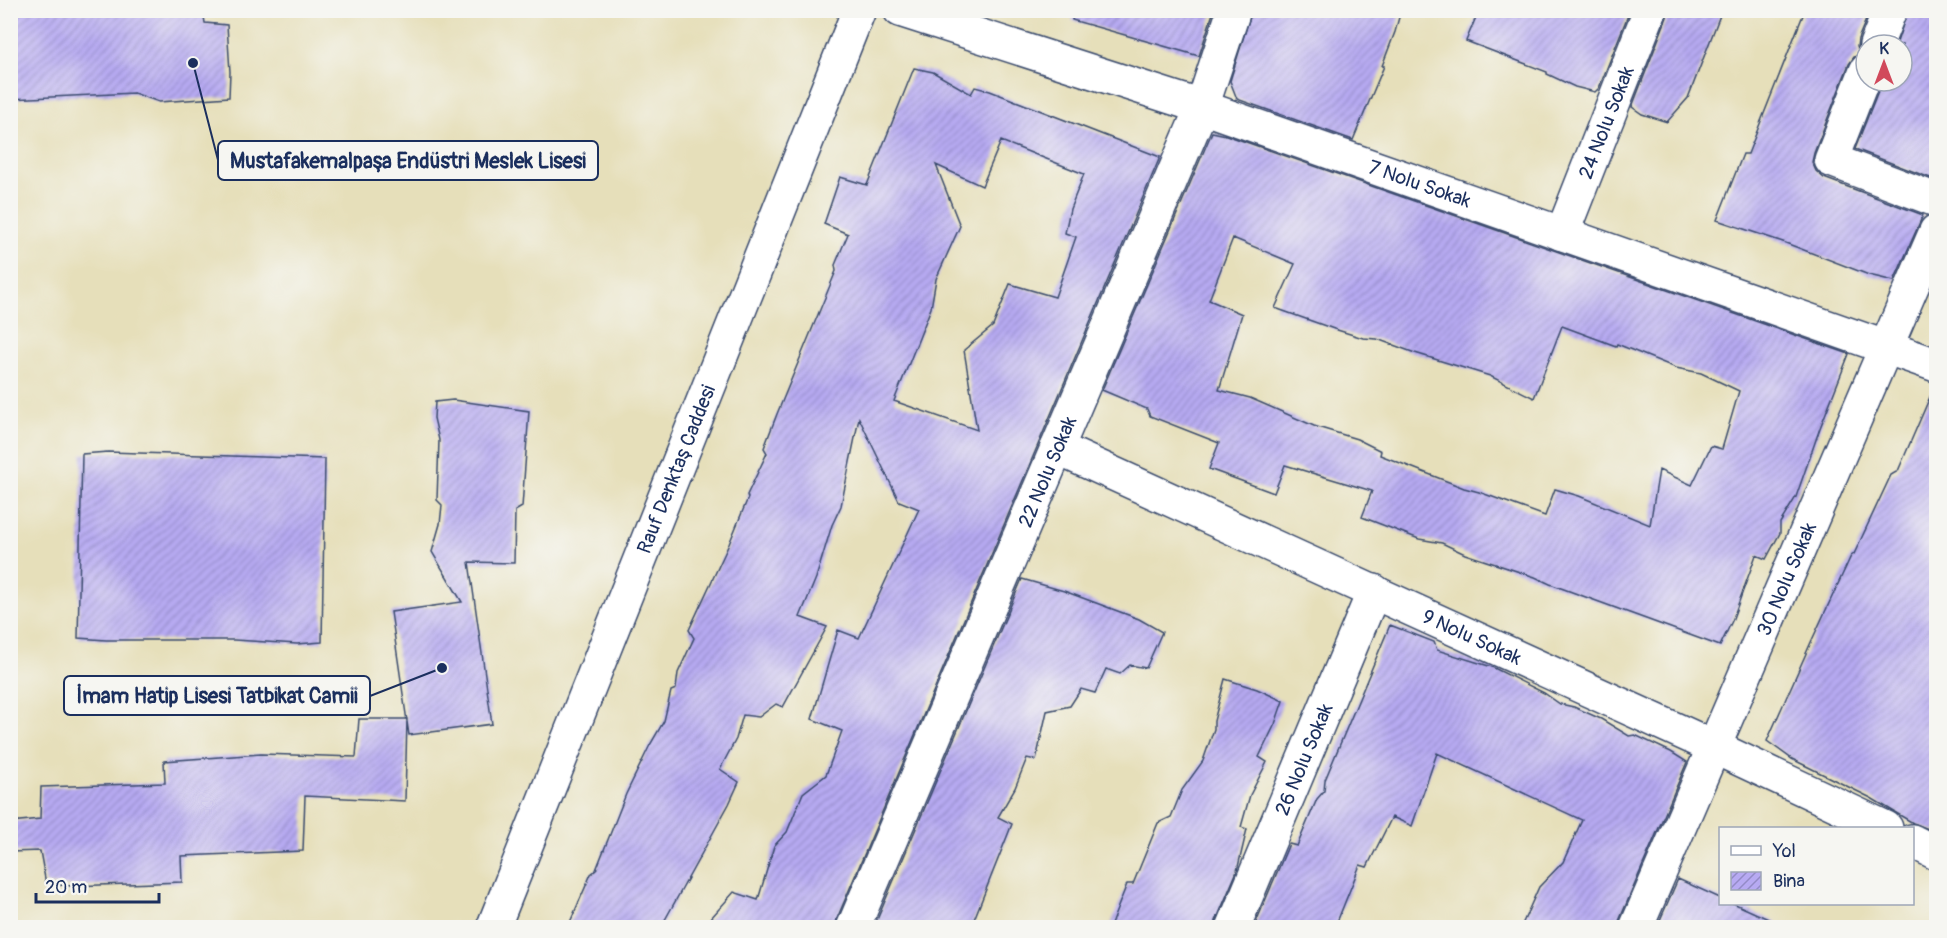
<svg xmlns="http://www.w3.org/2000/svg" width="1947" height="938" font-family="Pangolin,sans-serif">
<defs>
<pattern id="building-hatch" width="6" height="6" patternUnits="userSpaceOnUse" patternTransform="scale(1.5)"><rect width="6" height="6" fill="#b7aaf2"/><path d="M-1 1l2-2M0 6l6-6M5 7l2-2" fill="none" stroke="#948bc7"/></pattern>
</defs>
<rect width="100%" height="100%" fill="#f6f6f2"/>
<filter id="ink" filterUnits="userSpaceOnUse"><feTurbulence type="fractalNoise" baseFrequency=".0167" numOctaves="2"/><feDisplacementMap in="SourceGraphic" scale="12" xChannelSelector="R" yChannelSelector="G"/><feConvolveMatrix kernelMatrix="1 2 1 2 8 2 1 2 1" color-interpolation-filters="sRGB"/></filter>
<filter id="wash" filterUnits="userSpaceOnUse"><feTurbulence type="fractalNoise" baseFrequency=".008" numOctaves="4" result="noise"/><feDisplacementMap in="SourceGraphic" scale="24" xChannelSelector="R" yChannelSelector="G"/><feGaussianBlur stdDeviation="1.35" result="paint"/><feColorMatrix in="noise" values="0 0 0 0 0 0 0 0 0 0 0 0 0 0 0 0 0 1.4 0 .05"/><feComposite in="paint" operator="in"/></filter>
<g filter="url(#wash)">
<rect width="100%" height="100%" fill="#e6dfba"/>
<g id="blocks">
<path fill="url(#building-hatch)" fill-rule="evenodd" d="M 10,10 L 203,10 L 205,23 L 227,25 L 230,72 L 229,97 L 159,102 L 134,93 L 10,99 Z
M 1073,10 L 1214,10 L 1199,56 L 1072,20 Z
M 1252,10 L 1401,10 L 1395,32 L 1382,66 L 1384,66 L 1353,140 L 1237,99 L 1230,81 Z
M 1479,10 L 1630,10 L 1599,88 L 1595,92 L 1575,87 L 1547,74 L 1547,72 L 1466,41 Z
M 1668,10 L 1722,10 L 1688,98 L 1667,122 L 1642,114 L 1632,107 L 1667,17 Z
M 1805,10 L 1858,10 L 1868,15 L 1858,39 L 1857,47 L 1860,54 L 1854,57 L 1849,64 L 1814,153 L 1812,162 L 1816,171 L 1824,178 L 1923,215 L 1894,281 L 1869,275 L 1783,242 L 1717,220 L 1743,154 L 1748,154 Z
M 1908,10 L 1936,10 L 1936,164 L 1933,179 L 1855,149 L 1882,81 L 1902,81 L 1902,45 L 1896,45 Z
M 914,68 L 933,72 L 971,94 L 975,87 L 990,91 L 1160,157 L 836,921 L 835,927 L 703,927 L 734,892 L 758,900 L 774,846 L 787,832 L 803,793 L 826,775 L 842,731 L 812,719 L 838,630 L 859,638 L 919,509 L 899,501 L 859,418 L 841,506 L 832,525 L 816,578 L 800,617 L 827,627 L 783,707 L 776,704 L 759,717 L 743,715 L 736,739 L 720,769 L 739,782 L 729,804 L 661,927 L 568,927 L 591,874 L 596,870 L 626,794 L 650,745 L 664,721 L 671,691 L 676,689 L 678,673 L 694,638 L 689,630 L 729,544 L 748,498 L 747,495 L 767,453 L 764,448 L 777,414 L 836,271 L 835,265 L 848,234 L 824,224 L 840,177 L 867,185 ZM 1001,141 L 1084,174 L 1070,209 L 1065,233 L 1076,237 L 1055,297 L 1010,284 L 993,326 L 964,350 L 977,430 L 894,401 L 931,308 L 936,279 L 960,226 L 936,165 L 982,186 Z
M 1212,132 L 1226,135 L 1849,354 L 1820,428 L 1796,497 L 1780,523 L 1780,533 L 1766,559 L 1756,555 L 1732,621 L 1720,646 L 1550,584 L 1535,577 L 1465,554 L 1442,543 L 1419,539 L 1362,517 L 1372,491 L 1285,465 L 1274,493 L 1209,469 L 1219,443 L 1150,416 L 1147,409 L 1102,390 ZM 1233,238 L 1295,264 L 1275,308 L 1334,329 L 1363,338 L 1377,339 L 1415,353 L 1490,376 L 1534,398 L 1562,326 L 1616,346 L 1617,344 L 1676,368 L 1701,373 L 1739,391 L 1722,449 L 1711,446 L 1692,485 L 1659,470 L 1650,525 L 1579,496 L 1555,489 L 1545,516 L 1479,492 L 1464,488 L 1380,455 L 1381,451 L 1357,439 L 1314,426 L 1250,398 L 1219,390 L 1242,314 L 1209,300 Z
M 1936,383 L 1936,832 L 1913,823 L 1871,798 L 1792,759 L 1767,741 L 1812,640 L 1851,556 L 1854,554 L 1891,475 L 1898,471 Z
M 453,400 L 529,411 L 522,507 L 515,511 L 514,563 L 469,562 L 492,724 L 409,735 L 391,612 L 462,602 L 432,552 L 440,524 L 442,505 L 437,500 L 439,440 L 434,418 L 435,402 Z
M 108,452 L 325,459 L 322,642 L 297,644 L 234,640 L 106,640 L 78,638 L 82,454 Z
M 1022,579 L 1064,591 L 1139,619 L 1162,632 L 1146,668 L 1130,665 L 1120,674 L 1106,669 L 1095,693 L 1081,689 L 1070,706 L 1047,711 L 1036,760 L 1027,758 L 1015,788 L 998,817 L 1012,824 L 971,927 L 874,927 Z
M 1390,625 L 1434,642 L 1437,650 L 1492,667 L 1544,693 L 1560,704 L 1574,707 L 1601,719 L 1629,736 L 1635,735 L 1671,752 L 1687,762 L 1619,921 L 1618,927 L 1521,927 L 1539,887 L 1563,862 L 1582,820 L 1437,753 L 1412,826 L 1392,817 L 1367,867 L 1360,865 L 1335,927 L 1254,927 L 1289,844 L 1297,846 L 1317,799 L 1324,791 L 1325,780 Z
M 1225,679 L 1257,689 L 1283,701 L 1275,724 L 1259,757 L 1267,762 L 1250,795 L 1241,827 L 1247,829 L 1237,871 L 1216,921 L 1215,927 L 1110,927 L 1127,884 L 1133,884 L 1158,823 L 1171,817 L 1182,790 L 1203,761 L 1214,729 L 1214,721 Z
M 359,719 L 407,719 L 405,801 L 305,796 L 303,851 L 181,856 L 182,882 L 72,886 L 46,884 L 40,851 L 10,852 L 10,822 L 40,819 L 41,787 L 165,783 L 164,761 L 261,754 L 356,757 Z
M 1678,879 L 1720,898 L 1720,903 L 1733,903 L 1786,927 L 1657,927 Z"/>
</g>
</g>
<g filter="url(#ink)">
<use href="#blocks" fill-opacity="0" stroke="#39496c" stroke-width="1.5"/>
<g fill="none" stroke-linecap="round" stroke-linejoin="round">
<g stroke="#39496c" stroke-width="36">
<g id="minor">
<path id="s1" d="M 900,10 L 1202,107 L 1936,365"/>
<path d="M 1876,45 L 1890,10"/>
<path d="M 1866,71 L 1831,160 L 1936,200"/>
<path id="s2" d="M 1562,234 L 1650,10"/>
<path id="s3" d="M 1057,448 L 1714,747 L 1886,828"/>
<path d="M 1912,841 L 1936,853"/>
<path id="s4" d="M 853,928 L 1202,107 L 1234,10"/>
<path id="s5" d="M 1233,928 L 1374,591"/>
<path id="s6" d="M 1636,928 L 1936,231"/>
</g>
</g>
<g stroke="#39496c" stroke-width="36">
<g id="tertiary">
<path id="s7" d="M 493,928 L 859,10"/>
</g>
</g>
<use href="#minor" stroke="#fff" stroke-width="33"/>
<use href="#tertiary" stroke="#fff" stroke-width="33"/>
</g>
</g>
<g text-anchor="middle" stroke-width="6" stroke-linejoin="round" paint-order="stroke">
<g font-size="20" fill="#1b2f5e" stroke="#f6f6f2">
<text dy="7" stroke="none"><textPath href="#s2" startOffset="120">24 Nolu Sokak</textPath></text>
<text dy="7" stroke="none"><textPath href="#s1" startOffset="548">7 Nolu Sokak</textPath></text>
<text dy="7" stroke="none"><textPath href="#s7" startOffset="494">Rauf Denktaş Caddesi</textPath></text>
<text dy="7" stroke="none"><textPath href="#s4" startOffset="496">22 Nolu Sokak</textPath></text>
<text dy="7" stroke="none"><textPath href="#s6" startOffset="380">30 Nolu Sokak</textPath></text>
<text dy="7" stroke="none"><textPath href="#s3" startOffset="456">9 Nolu Sokak</textPath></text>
<text dy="7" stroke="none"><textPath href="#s5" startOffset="183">26 Nolu Sokak</textPath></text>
</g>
</g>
<path fill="none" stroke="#1b2f5e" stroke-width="2" d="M193 63L218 160M442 668L370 696"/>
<g fill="#1b2f5e" stroke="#f6f6f2" stroke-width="2">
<circle cx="193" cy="63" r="6"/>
<circle cx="442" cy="668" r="6"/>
</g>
<g fill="#f6f6f2" stroke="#1b2f5e" stroke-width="2">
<rect x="218" y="141" width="380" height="39" rx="6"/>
<rect x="64" y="676" width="306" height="39" rx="6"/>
</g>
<g font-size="21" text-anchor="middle" font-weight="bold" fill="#1b2f5e">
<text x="408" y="168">Mustafakemalpaşa Endüstri Meslek Lisesi</text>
<text x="217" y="703">İmam Hatip Lisesi Tatbikat Camii</text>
</g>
<rect width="1947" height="938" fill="none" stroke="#f6f6f2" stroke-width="36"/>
<rect x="1719" y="827" width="195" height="78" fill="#f6f6f2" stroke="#9ea6b7" stroke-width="1.5"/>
<rect x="1731" y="846" width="30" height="9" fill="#ffffff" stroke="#9ea6b7" stroke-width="1.5"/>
<text x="1773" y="857" font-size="18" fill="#1b2f5e">Yol</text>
<rect x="1731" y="872" width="30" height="18" fill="url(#building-hatch)" stroke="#9ea6b7" stroke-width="1.5"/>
<text x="1773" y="887" font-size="18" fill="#1b2f5e">Bina</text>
<g transform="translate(1884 63)"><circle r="28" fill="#f6f6f2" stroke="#9ea6b7" stroke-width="1.5"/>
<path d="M0-4.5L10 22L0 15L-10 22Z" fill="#d1495b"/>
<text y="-9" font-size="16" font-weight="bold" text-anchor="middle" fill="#1b2f5e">K</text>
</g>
<path d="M36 893v9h123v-9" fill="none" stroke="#1b2f5e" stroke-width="3"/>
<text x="45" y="893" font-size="18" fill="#1b2f5e" stroke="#f6f6f2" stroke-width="4.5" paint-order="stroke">20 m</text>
</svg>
